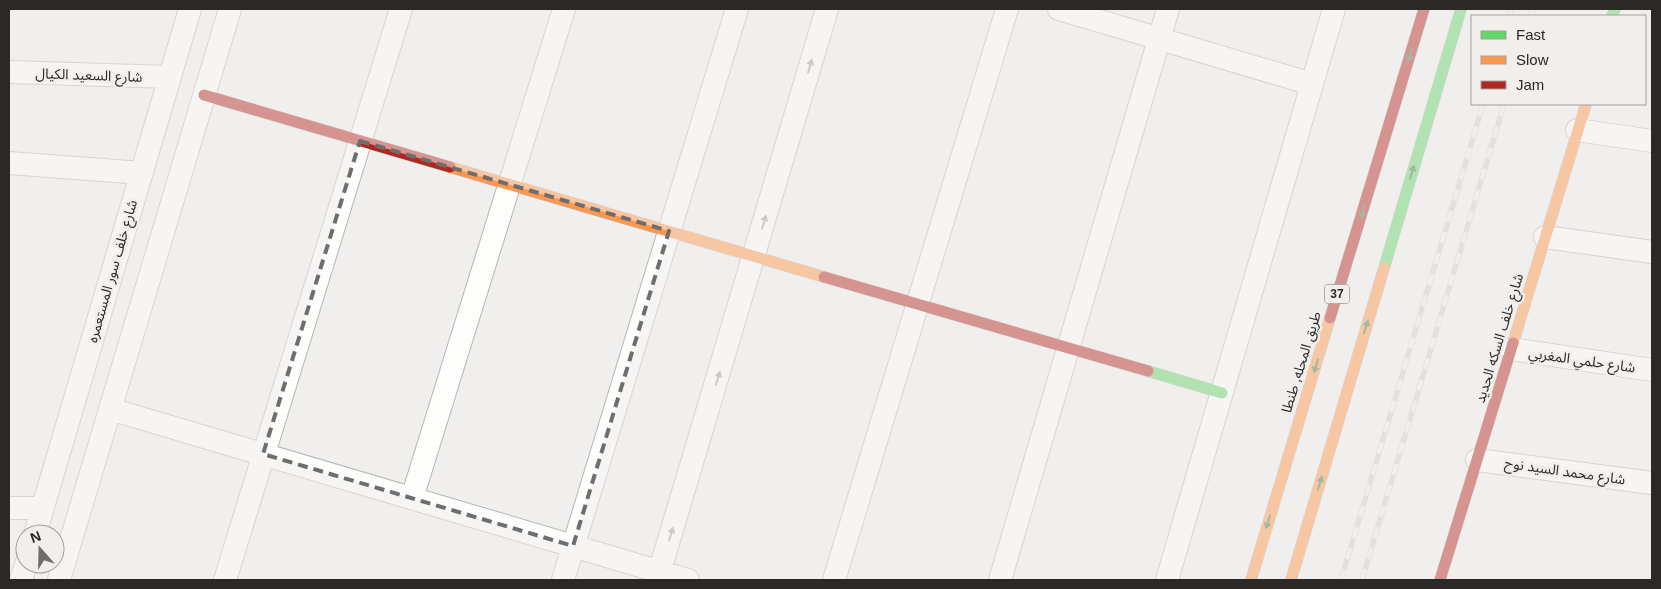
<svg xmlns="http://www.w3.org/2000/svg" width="1661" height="589" font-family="Arial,'Noto Sans Arabic',sans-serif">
<rect width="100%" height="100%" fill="#f1efed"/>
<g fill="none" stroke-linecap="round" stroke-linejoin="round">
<g stroke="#b8b6b5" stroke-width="24">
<path id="street" d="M 1059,9 L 1312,84
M 9,72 L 170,77
M 1577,130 L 1652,141
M 9,163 L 142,173
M 1545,237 L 1652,252
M 1511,349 L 1652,370
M 110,409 L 688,580
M 1477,460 L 1652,483
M 412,498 L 564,9
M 9,508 L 42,508
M 35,534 L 190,9
M 21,580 L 26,564
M 59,580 L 230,9
M 225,580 L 401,9
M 563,580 L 737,9
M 657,580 L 827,9
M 834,580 L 1007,9
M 1000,580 L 1168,9
M 1167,580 L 1334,9"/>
</g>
<g stroke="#b8b6b5" stroke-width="12">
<path id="fast" d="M 1612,16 L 1615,9
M 1384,268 L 1461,9
M 1148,371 L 1222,393"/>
</g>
<g stroke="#b8b6b5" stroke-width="12">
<path id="slow" d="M 450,167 L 824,277
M 1513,343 L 1586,104
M 1251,580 L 1330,318
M 1291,580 L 1384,268"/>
</g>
<g stroke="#b8b6b5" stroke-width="12">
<path id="jam" d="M 204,95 L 450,167
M 824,277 L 1148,371
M 1330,318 L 1424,9
M 1440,580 L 1513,343"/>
</g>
<use href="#street" stroke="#fdfdfc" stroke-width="22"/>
<use href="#fast" stroke="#63d668" stroke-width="11"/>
<use href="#slow" stroke="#ff974d" stroke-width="11"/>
<use href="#jam" stroke="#b3261e" stroke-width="11"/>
<g stroke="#d2d1d1" stroke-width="5.5">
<path id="rail" d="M 1509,16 L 1511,9
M 1530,16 L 1533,9
M 1341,580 L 1483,104
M 1362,580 L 1504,104"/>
</g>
<use href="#rail" stroke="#f2eeec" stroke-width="4" stroke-dasharray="11" stroke-linecap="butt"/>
</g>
<defs><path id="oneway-solid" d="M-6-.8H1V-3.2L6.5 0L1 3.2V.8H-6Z" transform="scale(1.25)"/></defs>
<g fill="#447745">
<use href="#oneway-solid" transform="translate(1410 55) rotate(107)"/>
<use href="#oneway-solid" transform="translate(1412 172) rotate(-73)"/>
<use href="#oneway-solid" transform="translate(1363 211) rotate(107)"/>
<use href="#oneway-solid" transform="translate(1366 327) rotate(-73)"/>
<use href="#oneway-solid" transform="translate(1316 366) rotate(107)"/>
<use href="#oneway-solid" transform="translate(1320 483) rotate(-73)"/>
<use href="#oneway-solid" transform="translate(1268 522) rotate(107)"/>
</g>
<g fill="#9e9e9d">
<use href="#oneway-solid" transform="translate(810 66) rotate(-74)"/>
<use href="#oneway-solid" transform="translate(764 222) rotate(-74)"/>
<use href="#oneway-solid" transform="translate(718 378) rotate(-73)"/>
<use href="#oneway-solid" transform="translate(671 534) rotate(-73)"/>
</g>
<path d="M0 0H1661V589H0ZM 360,141 L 669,231 L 573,546 L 263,454 Z" fill="#f1efed" fill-opacity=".55" fill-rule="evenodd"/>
<path fill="none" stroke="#706e6d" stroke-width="4" stroke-dasharray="10 6" stroke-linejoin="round" d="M 360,141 L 669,231 L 573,546 L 263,454 Z"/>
<g text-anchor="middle" stroke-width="5" stroke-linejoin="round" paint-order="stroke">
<rect fill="#f2eeec" stroke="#666463" stroke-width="1" x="1324.5" y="284.5" width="25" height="19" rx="4"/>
<g font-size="12" font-weight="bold" fill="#2a2928">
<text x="1337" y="298">37</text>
</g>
<g font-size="14" fill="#2a2928" stroke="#f2eeec">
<text transform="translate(89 75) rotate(2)" y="5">شارع السعيد الكيال</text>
<text transform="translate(112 271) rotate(-74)" y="5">شارع خلف سور المستعمره</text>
<text transform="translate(1499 338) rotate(-73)" y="5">شارع خلف السكه الحديد</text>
<text transform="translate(1582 360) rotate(8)" y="5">شارع حلمي المغربي</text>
<text transform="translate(1301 362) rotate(-73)" y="5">طريق المحله, طنطا</text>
<text transform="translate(1565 471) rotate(8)" y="5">شارع محمد السيد نوح</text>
</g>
</g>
<rect width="1661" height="589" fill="none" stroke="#2a2928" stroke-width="20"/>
<rect x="1471" y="15" width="175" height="90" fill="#f2eeec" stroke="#a29f9e"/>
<rect x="1481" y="31" width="25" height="8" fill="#63d668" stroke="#a29f9e"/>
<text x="1516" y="40" font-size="15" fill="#2a2928">Fast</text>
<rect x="1481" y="56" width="25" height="8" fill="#ff974d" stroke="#a29f9e"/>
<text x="1516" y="65" font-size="15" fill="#2a2928">Slow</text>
<rect x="1481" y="81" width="25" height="8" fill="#b3261e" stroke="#a29f9e"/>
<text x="1516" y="90" font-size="15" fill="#2a2928">Jam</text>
<g transform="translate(40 549) rotate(340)"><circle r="24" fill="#f2eeec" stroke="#a29f9e"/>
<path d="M0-4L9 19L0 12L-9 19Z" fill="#706e6d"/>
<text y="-8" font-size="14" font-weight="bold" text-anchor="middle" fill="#2a2928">N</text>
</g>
</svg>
